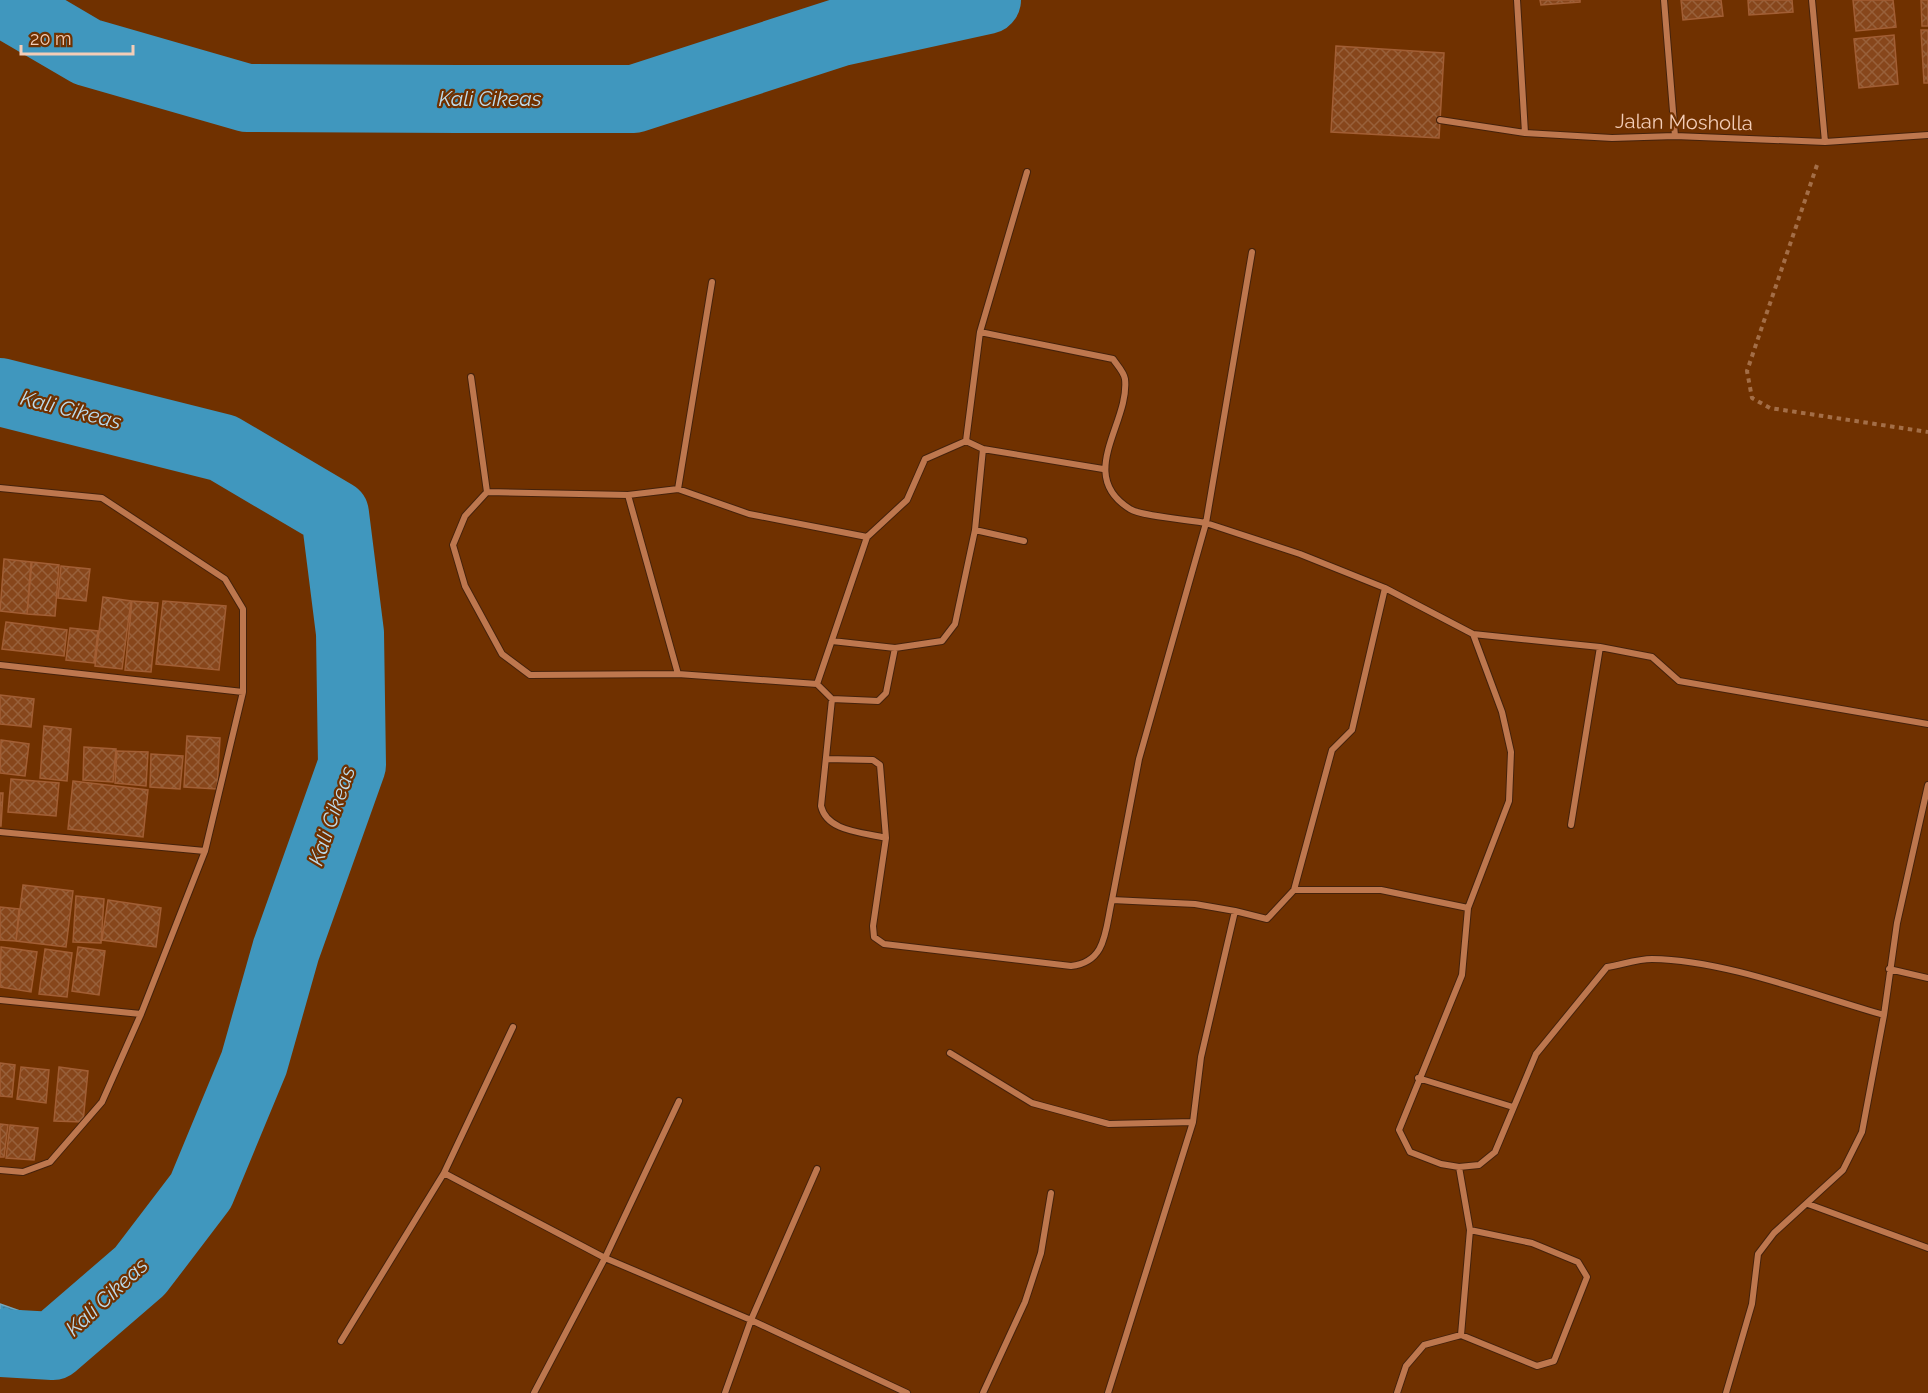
<svg xmlns="http://www.w3.org/2000/svg" width="1928" height="1393" font-family="Raleway,sans-serif">
<defs>
<pattern id="water-ripples" width="26" height="14" patternUnits="userSpaceOnUse" patternTransform="scale(1.5)"><rect width="26" height="14" fill="#4097be"/><path d="M2 4q2-2 4 0t4 0M15 11q2-2 4 0t4 0" fill="none" stroke="#437c96"/></pattern>
<pattern id="building-cross-hatch" width="8" height="8" patternUnits="userSpaceOnUse" patternTransform="scale(1.5)"><rect width="8" height="8" fill="#87461b"/><path d="M0 0l8 8M0 8l8-8" fill="none" stroke="#98603a"/></pattern>
</defs>
<rect width="100%" height="100%" fill="#703100"/>
<path fill="url(#water-ripples)" stroke="#76a7bc" stroke-width="1.5" d="M 0,1304 L 40,1318 L 53,1346 L 52,1376 L 0,1373 Z"/>
<g fill="none" stroke-linecap="round" stroke-linejoin="round">
<path stroke="#4097be" stroke-width="68" d="M 0,1 L 87,52 L 247,98 L 458,99 L 634,99 L 841,32 L 987,0
M 0,392 L 223,448 L 335,514 L 350,633 L 352,765 L 286,950 L 254,1063 L 201,1191 L 140,1271 L 53,1346 L 0,1343"/>
</g>
<path fill="url(#building-cross-hatch)" stroke="#a25e34" stroke-width="1.5" d="M 1540,0 L 1580,0 L 1580,2 L 1541,5 Z
M 1681,0 L 1721,0 L 1723,16 L 1683,20 Z
M 1748,0 L 1792,0 L 1793,12 L 1749,15 Z
M 1853,0 L 1893,0 L 1896,27 L 1856,31 Z
M 1921,0 L 1928,0 L 1928,26 L 1922,26 Z
M 1921,30 L 1928,30 L 1928,83 L 1924,83 Z
M 1894,35 L 1898,84 L 1859,88 L 1854,39 Z
M 1336,46 L 1444,53 L 1439,138 L 1331,132 Z
M 4,559 L 31,562 L 27,614 L 0,611 Z
M 32,562 L 59,565 L 55,616 L 27,614 Z
M 61,566 L 90,569 L 86,601 L 58,598 Z
M 103,597 L 131,601 L 122,669 L 95,666 Z
M 132,601 L 158,603 L 151,672 L 125,670 Z
M 163,601 L 226,606 L 219,670 L 156,664 Z
M 6,622 L 67,630 L 64,656 L 2,649 Z
M 70,628 L 98,631 L 94,663 L 66,660 Z
M 0,695 L 34,699 L 31,727 L 0,724 Z
M 44,726 L 71,729 L 67,781 L 40,778 Z
M 187,736 L 220,738 L 217,789 L 184,787 Z
M 1,740 L 29,744 L 25,776 L 0,773 Z
M 84,747 L 116,749 L 113,782 L 83,780 Z
M 117,751 L 148,752 L 146,786 L 115,783 Z
M 151,754 L 183,756 L 180,789 L 150,787 Z
M 11,779 L 59,783 L 56,816 L 8,812 Z
M 73,781 L 148,790 L 143,837 L 68,829 Z
M 0,793 L 3,793 L 1,826 L 0,826 Z
M 23,885 L 73,891 L 66,947 L 16,941 Z
M 76,896 L 104,899 L 101,943 L 73,942 Z
M 108,900 L 161,908 L 156,947 L 102,940 Z
M 0,907 L 19,909 L 16,941 L 0,940 Z
M 1,947 L 37,952 L 31,992 L 0,987 Z
M 78,947 L 105,951 L 99,995 L 72,991 Z
M 45,949 L 72,953 L 67,997 L 39,994 Z
M 0,1063 L 15,1065 L 12,1097 L 0,1096 Z
M 21,1067 L 49,1070 L 46,1103 L 17,1099 Z
M 59,1067 L 88,1071 L 83,1122 L 54,1121 Z
M 0,1124 L 8,1125 L 4,1157 L 0,1157 Z
M 10,1125 L 38,1128 L 34,1160 L 6,1158 Z"/>
<g fill="none" stroke-linecap="round" stroke-linejoin="round">
<g stroke="#45220b" stroke-width="8">
<path id="street" d="M 1517,0 L 1525,133
M 1664,0 L 1675,136
M 1812,0 L 1825,142
M 1440,120 L 1525,133 L 1612,138 L 1675,136 L 1825,142 L 1928,135
M 1252,252 L 1206,523 L 1300,554 L 1385,588 L 1473,634 L 1502,712 L 1511,752 L 1509,801 L 1468,908 L 1462,975 L 1399,1130 L 1410,1152 L 1441,1164 L 1459,1167
M 980,332 L 1113,359 C 1117,365 1124,372 1125,379 C 1130,423 1075,475 1130,509 C 1140,516 1191,520 1206,523 L 1139,759 L 1112,900 L 1195,904 L 1235,911 L 1201,1057 L 1193,1122 L 1108,1393
M 471,377 L 487,492 L 628,495
M 966,441 L 983,449 L 1103,469
M 0,488 L 102,498 L 225,579 L 243,609 L 243,692 L 205,851 L 141,1014 L 102,1102 L 50,1162 L 23,1172 L 0,1170
M 678,489 L 712,282
M 487,492 L 465,516 L 453,545 L 465,586 L 502,654 L 530,675 L 678,674
M 975,530 L 1024,541
M 867,537 L 749,514 L 678,489 L 628,495 L 678,674 L 817,684 L 832,699 L 878,701 L 886,693 L 895,648
M 1473,634 L 1600,647 L 1652,657 L 1679,681 L 1928,724
M 832,641 L 895,648 L 942,641 L 955,624 L 975,530 L 983,449
M 0,665 L 243,692
M 817,684 L 867,537 L 907,500 L 925,459 L 966,441 L 980,332 L 1027,172
M 832,699 L 821,806 C 827,832 863,832 886,838
M 826,759 L 873,760 L 880,765 L 886,838 L 873,926 L 874,937 L 884,944 L 1071,966 C 1107,962 1105,930 1112,900
M 1571,825 L 1600,647
M 0,832 L 205,851
M 1294,890 L 1332,750 L 1352,730 L 1385,588
M 1235,911 L 1267,919 L 1294,890 L 1381,890 L 1468,908
M 1889,969 L 1928,978
M 0,1000 L 141,1014
M 513,1027 L 444,1173 L 605,1258 L 751,1320 L 907,1393
M 950,1053 L 1032,1103 L 1109,1124 L 1193,1122
M 1418,1078 L 1513,1107
M 1808,1204 L 1928,1248
M 1461,1335 L 1470,1230
M 341,1341 L 444,1173
M 534,1393 L 605,1258 L 679,1101
M 725,1393 L 751,1320 L 817,1169
M 983,1393 L 1025,1302 L 1041,1253 L 1051,1193
M 1397,1393 L 1406,1366 L 1424,1345 L 1461,1335 L 1537,1366 L 1554,1361 L 1587,1277 L 1578,1262 L 1532,1243 L 1470,1230 L 1459,1167 L 1479,1165 L 1495,1152 L 1536,1054 L 1607,967 C 1621,965 1637,959 1652,959 C 1725,960 1813,995 1884,1015
M 1726,1393 L 1752,1304 L 1758,1254 L 1774,1233 L 1843,1170 L 1862,1132 L 1884,1015 L 1897,923 L 1928,785"/>
</g>
<path stroke="#a36e47" stroke-width="4" stroke-dasharray="4.5 4.5" stroke-linecap="butt" d="M 1817,165 L 1747,371 L 1752,398 L 1770,408 L 1928,432"/>
<use href="#street" stroke="#be774e" stroke-width="6"/>
</g>
<g text-anchor="middle" stroke-width="4.5" stroke-linejoin="round" paint-order="stroke">
<g font-size="20" fill="#f3cdb7" stroke="#703100">
<text transform="translate(1684 122) rotate(1)" y="7">Jalan Mosholla</text>
</g>
<g font-size="21" font-style="italic" fill="#bcdbeb" stroke="#703100">
<text x="490" y="106">Kali Cikeas</text>
<text transform="translate(71 410) rotate(14)" y="7">Kali Cikeas</text>
<text transform="translate(332 816) rotate(-71)" y="7">Kali Cikeas</text>
<text transform="translate(107 1297) rotate(-43)" y="7">Kali Cikeas</text>
</g>
</g>
<path d="M21 45v9h112v-9" fill="none" stroke="#f3cdb7" stroke-width="3"/>
<text x="30" y="45" font-size="18" fill="#f3cdb7" stroke="#703100" stroke-width="4.5" paint-order="stroke">20 m</text>
</svg>
